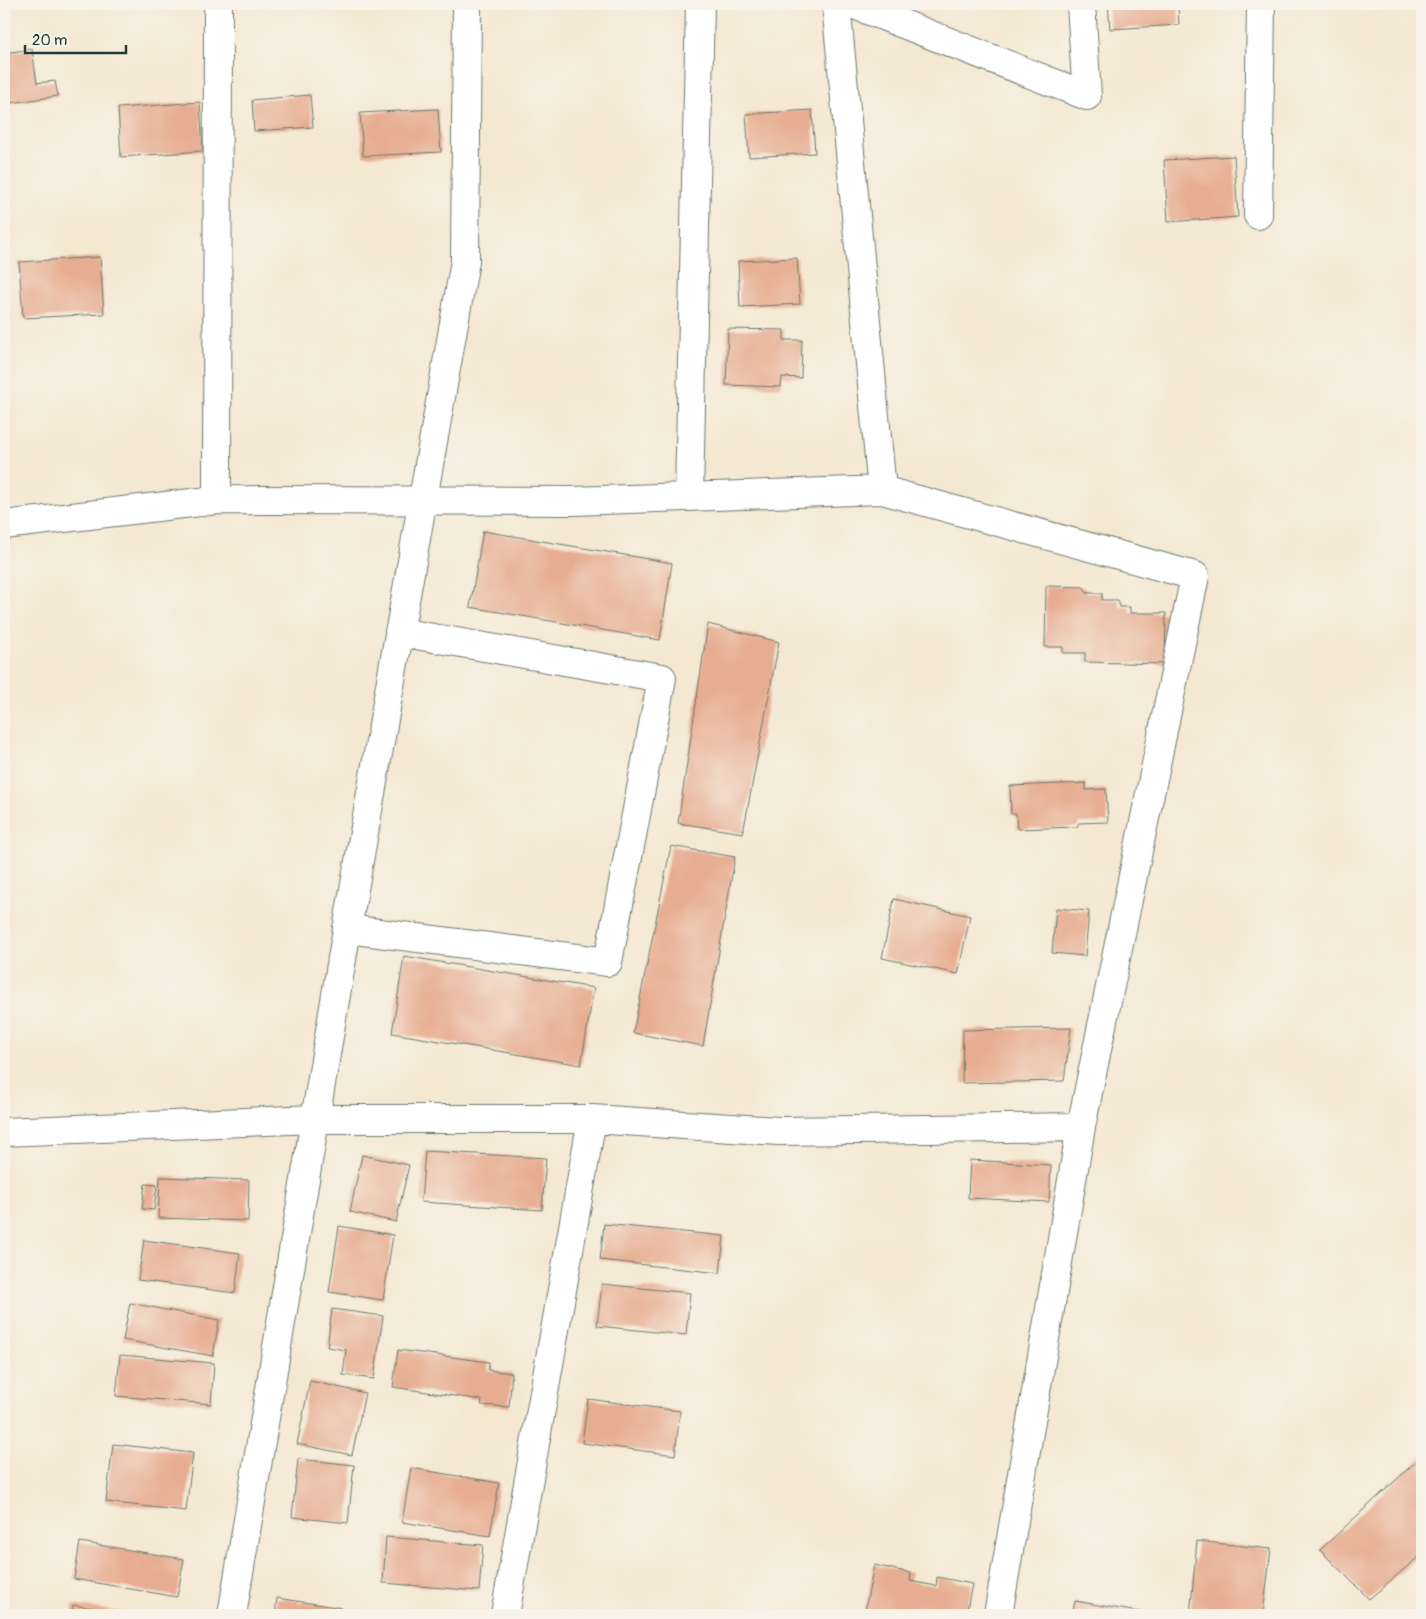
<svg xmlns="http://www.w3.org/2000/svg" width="1426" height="1619" font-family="Pangolin,sans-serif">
<rect width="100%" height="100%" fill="#f7f3e8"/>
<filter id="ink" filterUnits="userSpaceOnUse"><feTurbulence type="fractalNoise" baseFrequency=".02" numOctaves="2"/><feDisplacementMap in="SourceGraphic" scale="10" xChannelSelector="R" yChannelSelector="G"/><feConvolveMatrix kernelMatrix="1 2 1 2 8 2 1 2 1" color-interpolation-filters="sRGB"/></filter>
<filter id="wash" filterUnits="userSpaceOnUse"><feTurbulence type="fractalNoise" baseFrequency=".0096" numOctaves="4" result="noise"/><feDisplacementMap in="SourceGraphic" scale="20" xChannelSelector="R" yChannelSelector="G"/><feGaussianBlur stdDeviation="1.12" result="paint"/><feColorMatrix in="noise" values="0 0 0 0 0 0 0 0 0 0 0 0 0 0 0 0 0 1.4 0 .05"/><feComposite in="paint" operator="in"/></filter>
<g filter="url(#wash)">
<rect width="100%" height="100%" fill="#f4e8d3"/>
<g id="blocks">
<path fill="#e7ad92" d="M 1108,4 L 1178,4 L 1179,25 L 1110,29 Z
M 32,49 L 37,83 L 55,81 L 58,96 L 4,104 L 4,53 Z
M 310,95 L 313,127 L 254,131 L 252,100 Z
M 200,102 L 203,151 L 121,157 L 118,108 Z
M 438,109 L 441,152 L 363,156 L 360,113 Z
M 812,110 L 815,153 L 749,157 L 746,114 Z
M 1234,156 L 1238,217 L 1168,222 L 1164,160 Z
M 100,257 L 104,314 L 23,318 L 19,262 Z
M 797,258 L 800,304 L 740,307 L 738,261 Z
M 728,329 L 784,330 L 784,340 L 802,340 L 801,378 L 782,377 L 781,387 L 726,385 Z
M 483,531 L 672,563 L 660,640 L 470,607 Z
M 1046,586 L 1084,587 L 1087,593 L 1102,593 L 1102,600 L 1118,600 L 1120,607 L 1130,607 L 1130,613 L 1166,613 L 1165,664 L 1085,662 L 1085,653 L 1063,653 L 1063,647 L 1045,647 Z
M 708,624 L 779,642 L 743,833 L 678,823 Z
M 1086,783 L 1086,790 L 1106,789 L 1108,822 L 1079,823 L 1077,827 L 1017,829 L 1016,814 L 1011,814 L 1010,786 Z
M 671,846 L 735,857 L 703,1046 L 633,1033 Z
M 894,899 L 970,916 L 958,974 L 882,958 Z
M 1056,908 L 1089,911 L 1085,956 L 1052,953 Z
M 404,956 L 594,988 L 581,1065 L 392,1033 Z
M 1071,1028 L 1064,1081 L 962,1083 L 963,1030 Z
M 425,1151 L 546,1158 L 542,1210 L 421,1202 Z
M 362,1155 L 409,1165 L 396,1222 L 350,1212 Z
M 970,1160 L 1051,1165 L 1049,1202 L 968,1198 Z
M 160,1177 L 249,1180 L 248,1221 L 158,1218 Z
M 145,1184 L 157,1185 L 154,1210 L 142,1209 Z
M 604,1224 L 724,1236 L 720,1273 L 600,1260 Z
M 339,1226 L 393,1235 L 383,1300 L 329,1292 Z
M 144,1240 L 240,1253 L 235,1293 L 138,1280 Z
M 602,1284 L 690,1293 L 686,1335 L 597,1326 Z
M 130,1303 L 219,1320 L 213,1356 L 123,1340 Z
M 332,1309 L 383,1316 L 374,1379 L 343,1375 L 346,1350 L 327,1347 Z
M 398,1350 L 489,1362 L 488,1370 L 512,1373 L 509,1407 L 481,1405 L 482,1400 L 393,1387 Z
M 120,1355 L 214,1363 L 211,1404 L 116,1396 Z
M 310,1381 L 365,1393 L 352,1455 L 297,1444 Z
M 588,1399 L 680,1411 L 675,1455 L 582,1443 Z
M 113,1444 L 193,1453 L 186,1511 L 106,1502 Z
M 1422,1456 L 1422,1554 L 1369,1599 L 1320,1550 Z
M 298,1459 L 354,1465 L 348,1523 L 292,1517 Z
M 411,1468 L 499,1483 L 490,1536 L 402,1522 Z
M 386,1537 L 483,1545 L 479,1591 L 383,1583 Z
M 1197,1541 L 1271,1549 L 1263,1615 L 1190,1615 Z
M 80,1542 L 184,1559 L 177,1597 L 74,1579 Z
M 874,1565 L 911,1573 L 910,1581 L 936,1586 L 937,1577 L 972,1584 L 966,1615 L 894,1615 L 865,1610 Z
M 277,1598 L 342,1608 L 341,1615 L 275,1615 Z
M 1075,1601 L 1150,1614 L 1150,1615 L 1072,1615 Z
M 73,1605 L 132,1614 L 132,1615 L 72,1615 Z"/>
</g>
</g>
<g filter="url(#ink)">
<use href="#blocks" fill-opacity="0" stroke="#6a796c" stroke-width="1"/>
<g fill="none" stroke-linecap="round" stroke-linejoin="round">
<g stroke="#6a796c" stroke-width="30">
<path id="street" d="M 836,4 L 882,490 L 1195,576 L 1081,1127 L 998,1615
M 852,4 L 1087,96 L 1081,4
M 1258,215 L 1261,4
M 689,496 L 700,4
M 217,500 L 218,4
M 4,525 L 217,500 L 573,501 L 882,490
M 347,929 L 608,962 L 662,678 L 399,632
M 4,1132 L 315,1119 L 592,1119 L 779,1131 L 1081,1127
M 505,1615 L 592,1119"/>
</g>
<g stroke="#6a796c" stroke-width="30">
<path id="secondary" d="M 232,1615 L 347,929 L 465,261 L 467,4"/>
</g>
<use href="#street" stroke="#fff" stroke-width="28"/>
<use href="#secondary" stroke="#fff" stroke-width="28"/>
</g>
</g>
<rect width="1426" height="1619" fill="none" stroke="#f7f3e8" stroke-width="20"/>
<path d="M25 45v8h101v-8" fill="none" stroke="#1f3d34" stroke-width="2.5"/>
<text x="32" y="45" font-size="15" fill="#1f3d34" stroke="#f7f3e8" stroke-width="4" paint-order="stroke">20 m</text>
</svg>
